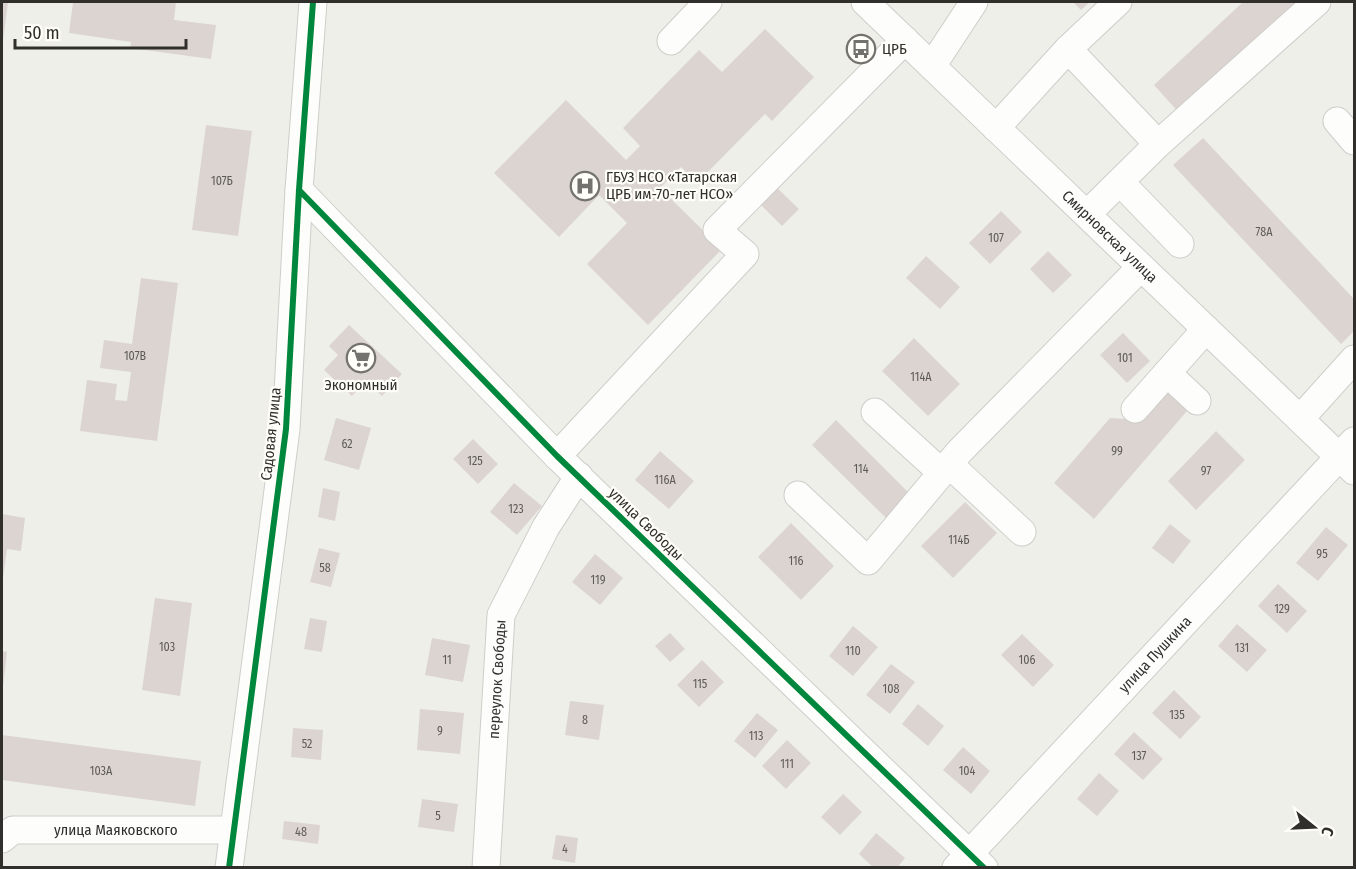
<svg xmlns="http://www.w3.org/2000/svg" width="1356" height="869" font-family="'Fira Sans Condensed',sans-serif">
<rect width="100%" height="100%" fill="#efefea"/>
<path fill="#dbd4d0" d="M 2,2 L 8,2 L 3,41 L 2,41 Z
M 73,2 L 176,2 L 174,20 L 216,25 L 211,59 L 130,48 L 131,42 L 69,33 Z
M 1073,2 L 1090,2 L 1081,10 Z
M 1243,2 L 1303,2 L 1182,116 L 1154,85 Z
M 765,29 L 814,77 L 772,121 L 765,114 L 697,183 L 681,167 L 660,188 L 722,249 L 648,325 L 587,264 L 627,223 L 599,195 L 559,237 L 494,173 L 566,100 L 626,160 L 640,146 L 623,128 L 699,50 L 722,72 Z
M 206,125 L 252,131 L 238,236 L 192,230 Z
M 1203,138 L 1354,299 L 1354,331 L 1341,344 L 1173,165 Z
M 774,185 L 799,209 L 782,226 L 758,202 Z
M 1001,211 L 1022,232 L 990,264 L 969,243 Z
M 1048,251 L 1072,275 L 1053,293 L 1030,269 Z
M 926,256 L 960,287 L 940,309 L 906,278 Z
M 141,278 L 178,283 L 157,441 L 80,431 L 87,380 L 117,384 L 115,400 L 127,401 L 131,372 L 100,368 L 104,340 L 132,344 Z
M 349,325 L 402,374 L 382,396 L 366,381 L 352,396 L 324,370 L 338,355 L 329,346 Z
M 1123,333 L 1150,361 L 1127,383 L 1100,355 Z
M 914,338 L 960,384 L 928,416 L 882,371 Z
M 1166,391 L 1187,411 L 1094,519 L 1054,483 L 1110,418 L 1143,420 Z
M 336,418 L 371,428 L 359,470 L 324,460 Z
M 836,420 L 910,494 L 886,518 L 812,445 Z
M 1216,431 L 1245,460 L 1196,510 L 1168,481 Z
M 473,439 L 498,464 L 478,484 L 453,459 Z
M 660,451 L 694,481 L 669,509 L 635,480 Z
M 514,483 L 542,506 L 517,535 L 490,512 Z
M 323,488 L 340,492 L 335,521 L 318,517 Z
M 965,502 L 997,533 L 953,578 L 921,546 Z
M 2,514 L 25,518 L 21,551 L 7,549 L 3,578 Z
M 791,523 L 834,566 L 801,600 L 758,557 Z
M 1170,524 L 1191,541 L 1173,564 L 1152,548 Z
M 1326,527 L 1348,545 L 1318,581 L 1296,563 Z
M 319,548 L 340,553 L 331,587 L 310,582 Z
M 595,554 L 623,578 L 600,605 L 572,582 Z
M 1278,584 L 1307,611 L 1287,633 L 1258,606 Z
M 155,598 L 192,603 L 180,696 L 142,690 Z
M 310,618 L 327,621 L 322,652 L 304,649 Z
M 1237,624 L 1267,650 L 1247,672 L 1218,646 Z
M 853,626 L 878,647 L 853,676 L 829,656 Z
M 670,633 L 685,649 L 670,662 L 655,646 Z
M 1022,634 L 1054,665 L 1033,687 L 1001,655 Z
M 432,638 L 470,645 L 463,682 L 425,675 Z
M 2,651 L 7,652 L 3,687 L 2,687 Z
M 702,660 L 724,682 L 699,707 L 677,685 Z
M 891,664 L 915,682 L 890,714 L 866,695 Z
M 1174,690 L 1201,717 L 1180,739 L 1152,713 Z
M 570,701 L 604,705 L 599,740 L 565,735 Z
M 918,704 L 944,726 L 928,746 L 902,724 Z
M 420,709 L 464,713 L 460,754 L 417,750 Z
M 757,713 L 778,730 L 755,758 L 734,741 Z
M 293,728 L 323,730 L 321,760 L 291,757 Z
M 1134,732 L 1163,759 L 1143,780 L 1114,754 Z
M 2,735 L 201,761 L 195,806 L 2,780 Z
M 787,740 L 811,763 L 786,789 L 762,766 Z
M 963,747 L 990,771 L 971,794 L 943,770 Z
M 1099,773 L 1119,791 L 1097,816 L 1077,799 Z
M 843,794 L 862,812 L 840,835 L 821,817 Z
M 422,799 L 458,804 L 454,832 L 418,827 Z
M 284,821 L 320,825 L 318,844 L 282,839 Z
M 876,833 L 905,858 L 897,868 L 874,868 L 859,854 Z
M 556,835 L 578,838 L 575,863 L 552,859 Z"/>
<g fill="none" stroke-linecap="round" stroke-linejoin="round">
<g stroke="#cdcdc9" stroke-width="29">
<g id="minor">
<path id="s1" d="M 865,2 L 1354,471"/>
<path d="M 671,41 L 708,2"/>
<path d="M 1068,49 L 1118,2"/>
<path d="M 932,66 L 974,2"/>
<path d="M 1337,121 L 1354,141"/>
<path d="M 996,128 L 1068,49 L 1158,144 L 1087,214"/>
<path d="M 1158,144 L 1317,2"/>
<path d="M 1120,182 L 1180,244"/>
<path d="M 299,190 L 557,456 L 984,868"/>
<path d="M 1167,373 L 1197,401"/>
<path d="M 1135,409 L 1206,329"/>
<path d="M 875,412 L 942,473"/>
<path d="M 1300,419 L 1354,359"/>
<path d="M 557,456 L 745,254 L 717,230 L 905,40"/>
<path d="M 949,464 L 1022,532"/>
<path d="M 798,495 L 868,561 L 959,452 L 1141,267"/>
<path id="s2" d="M 2,839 L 13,830 L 233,830"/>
<path d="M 229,868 L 286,429 L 299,190 L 313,2"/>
<path id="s3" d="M 486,868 L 501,615 L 546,527 L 579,476"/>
<path id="s4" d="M 956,868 L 1354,441"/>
</g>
</g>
<use href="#minor" stroke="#fdfdfc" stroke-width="27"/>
<g stroke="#fffef8" stroke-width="10">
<path id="cycleway" d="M 299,190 L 557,456 L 984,868
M 229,868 L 286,429 L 299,190 L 313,2"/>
</g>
<use href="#cycleway" stroke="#00873e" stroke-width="6"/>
</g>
<defs>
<g id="bus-ring" transform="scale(1.5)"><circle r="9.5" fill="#fffef8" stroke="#73726e" stroke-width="1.5"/><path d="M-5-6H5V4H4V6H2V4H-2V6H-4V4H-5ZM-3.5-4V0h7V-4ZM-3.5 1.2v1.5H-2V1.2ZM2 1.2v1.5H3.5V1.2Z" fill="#73726e"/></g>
<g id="hospital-ring" transform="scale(1.5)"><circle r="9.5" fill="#fffef8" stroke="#73726e" stroke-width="1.5"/><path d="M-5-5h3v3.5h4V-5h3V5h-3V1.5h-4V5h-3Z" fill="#73726e"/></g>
<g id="supermarket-ring" transform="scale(1.5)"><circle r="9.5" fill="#fffef8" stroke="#73726e" stroke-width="1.5"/><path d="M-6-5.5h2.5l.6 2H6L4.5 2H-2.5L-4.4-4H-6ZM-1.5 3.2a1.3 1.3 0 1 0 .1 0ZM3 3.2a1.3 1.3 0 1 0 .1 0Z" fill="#73726e"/></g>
</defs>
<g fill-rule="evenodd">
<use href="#bus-ring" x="861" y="49"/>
<use href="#hospital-ring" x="585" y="186"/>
<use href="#supermarket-ring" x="361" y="358"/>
</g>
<g text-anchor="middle" stroke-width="4.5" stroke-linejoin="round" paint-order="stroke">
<g font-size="12" fill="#5e5b58">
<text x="222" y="185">107Б</text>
<text x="1264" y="236">78А</text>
<text x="996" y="242">107</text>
<text x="135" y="360">107В</text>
<text x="1125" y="362">101</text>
<text x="921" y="381">114А</text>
<text x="347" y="448">62</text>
<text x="1117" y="455">99</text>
<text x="475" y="465">125</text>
<text x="861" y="473">114</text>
<text x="1206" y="475">97</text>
<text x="665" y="484">116А</text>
<text x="516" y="513">123</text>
<text x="959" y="544">114Б</text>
<text x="1322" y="558">95</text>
<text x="796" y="565">116</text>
<text x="325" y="572">58</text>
<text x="598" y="584">119</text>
<text x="1282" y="613">129</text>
<text x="167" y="651">103</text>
<text x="1242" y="652">131</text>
<text x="853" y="655">110</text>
<text x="447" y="664">11</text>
<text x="1027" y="664">106</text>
<text x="700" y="688">115</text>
<text x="891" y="693">108</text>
<text x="1177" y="719">135</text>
<text x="585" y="724">8</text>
<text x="440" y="735">9</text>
<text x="756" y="740">113</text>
<text x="307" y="748">52</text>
<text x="1139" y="760">137</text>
<text x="787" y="768">111</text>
<text x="101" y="775">103А</text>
<text x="967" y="775">104</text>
<text x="438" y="820">5</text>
<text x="301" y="836">48</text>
<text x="565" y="853">4</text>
</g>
<g font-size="15" fill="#302f2c" stroke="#fffef8" text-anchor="start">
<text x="882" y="54">ЦРБ</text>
<text x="606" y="182">ГБУЗ НСО «Татарская<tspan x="606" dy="17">ЦРБ им-70-лет НСО»</tspan></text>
<text x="361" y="390" text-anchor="middle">Экономный</text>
</g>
<g font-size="15" fill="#302f2c" stroke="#fffef8">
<text dy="5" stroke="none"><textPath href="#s1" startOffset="339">Смирновская улица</textPath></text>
<text transform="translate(271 434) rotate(-84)" y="5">Садовая улица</text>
<text transform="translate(646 524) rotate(44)" y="5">улица Свободы</text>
<text dy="5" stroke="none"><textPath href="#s4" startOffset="292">улица Пушкина</textPath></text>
<text dy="5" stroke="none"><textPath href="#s3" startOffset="189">переулок Свободы</textPath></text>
<text dy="5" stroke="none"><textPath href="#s2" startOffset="117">улица Маяковского</textPath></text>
</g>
</g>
<rect width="1356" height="869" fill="none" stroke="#302f2c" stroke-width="6"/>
<g transform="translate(1314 827) rotate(108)" stroke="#fffef8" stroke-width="4.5" paint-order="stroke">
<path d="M0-4.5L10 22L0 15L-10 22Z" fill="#302f2c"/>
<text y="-9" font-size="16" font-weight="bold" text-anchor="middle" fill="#302f2c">С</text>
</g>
<path d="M15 39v9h171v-9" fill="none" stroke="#302f2c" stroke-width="3"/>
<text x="24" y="39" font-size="18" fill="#302f2c" stroke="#fffef8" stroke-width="4.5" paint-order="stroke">50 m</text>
</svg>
